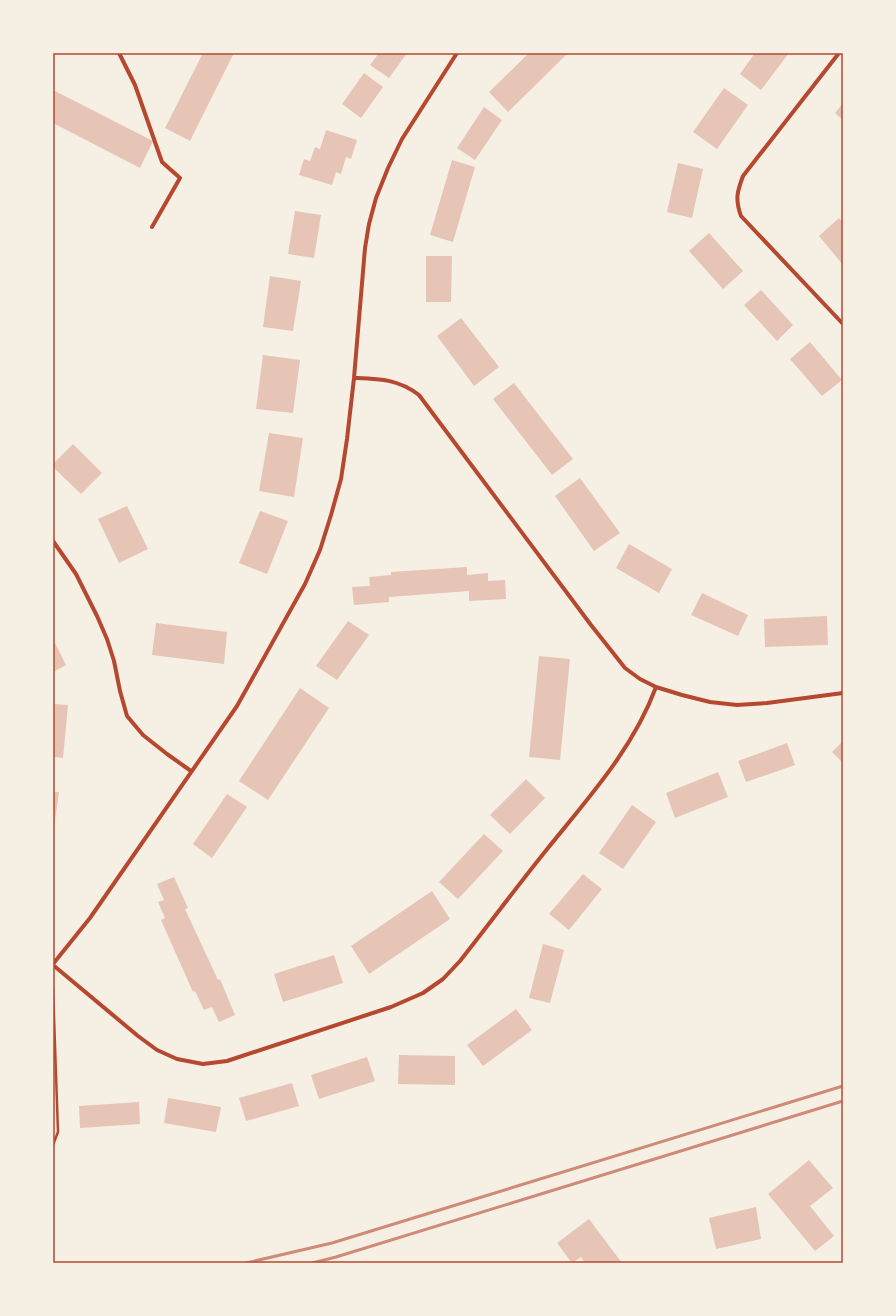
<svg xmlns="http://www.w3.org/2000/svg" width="896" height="1316" font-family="Signika,sans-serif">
<rect width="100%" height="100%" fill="#f6efe4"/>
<path fill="#e6c5b7" d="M 203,53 L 234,53 L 190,141 L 165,128 Z
M 379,53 L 407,53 L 389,78 L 370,65 Z
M 529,53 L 568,53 L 508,112 L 489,92 Z
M 755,53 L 789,53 L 761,90 L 740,74 Z
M 364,73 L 383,87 L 361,118 L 342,104 Z
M 724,88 L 748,105 L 717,149 L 693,132 Z
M 53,90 L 153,141 L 140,168 L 53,123 Z
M 843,103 L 843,120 L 835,113 Z
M 484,107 L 502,120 L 475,160 L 457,148 Z
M 326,130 L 357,140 L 351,159 L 346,157 L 341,174 L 336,172 L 332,185 L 299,175 L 304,159 L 310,161 L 315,147 L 320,149 Z
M 452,160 L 475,167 L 453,242 L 430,235 Z
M 678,163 L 703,169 L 692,218 L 667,212 Z
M 295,211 L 321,215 L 314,258 L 288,254 Z
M 839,218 L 843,223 L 843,265 L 819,236 Z
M 709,233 L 743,271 L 723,289 L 689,251 Z
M 426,256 L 452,256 L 451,302 L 426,302 Z
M 270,276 L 301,281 L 293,331 L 263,327 Z
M 761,290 L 793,325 L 777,341 L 744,305 Z
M 461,318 L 499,367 L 474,386 L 437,336 Z
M 810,342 L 842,380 L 822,396 L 790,359 Z
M 263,355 L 300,360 L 293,413 L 256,409 Z
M 514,383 L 573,459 L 552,475 L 493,399 Z
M 269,433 L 303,438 L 294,497 L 259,491 Z
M 73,444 L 102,473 L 81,494 L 53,467 L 53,464 Z
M 580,478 L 620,533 L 594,551 L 555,496 Z
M 127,506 L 148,549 L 119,563 L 98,519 Z
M 260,511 L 288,521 L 267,574 L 239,563 Z
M 629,544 L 672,569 L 659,593 L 616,568 Z
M 467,567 L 467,575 L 488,573 L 488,581 L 505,580 L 506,599 L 469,601 L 469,591 L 389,597 L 389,602 L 354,605 L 352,587 L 370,586 L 369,577 L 391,575 L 391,572 Z
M 702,593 L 748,615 L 738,636 L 691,615 Z
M 827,616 L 828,645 L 765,647 L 764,619 Z
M 348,621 L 369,635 L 337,680 L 316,666 Z
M 156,623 L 227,632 L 224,664 L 152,655 Z
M 53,639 L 66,665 L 53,672 Z
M 539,656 L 570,659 L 560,760 L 529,757 Z
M 300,688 L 329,708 L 268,800 L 239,781 Z
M 53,704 L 68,705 L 63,758 L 53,757 Z
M 843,741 L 843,763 L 832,752 Z
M 787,743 L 795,765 L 746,782 L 738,761 Z
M 718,772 L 728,797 L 675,818 L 666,793 Z
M 526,779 L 545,798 L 510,834 L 490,815 Z
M 53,792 L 59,792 L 54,827 L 53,826 Z
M 227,794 L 247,807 L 212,858 L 193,844 Z
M 632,805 L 656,822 L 623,869 L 599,853 Z
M 484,834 L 503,851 L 458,899 L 439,882 Z
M 583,874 L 602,889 L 569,930 L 549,914 Z
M 174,877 L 188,908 L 185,909 L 218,980 L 220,979 L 235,1015 L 219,1022 L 212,1007 L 204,1010 L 195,991 L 193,992 L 161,920 L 165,918 L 158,902 L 164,900 L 157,884 Z
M 432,891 L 450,919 L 369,974 L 351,946 Z
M 543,944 L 564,950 L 550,1003 L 529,998 Z
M 334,955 L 343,983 L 283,1002 L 274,974 Z
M 516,1009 L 532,1030 L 483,1066 L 467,1045 Z
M 399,1055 L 455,1056 L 455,1085 L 398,1084 Z
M 367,1057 L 375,1081 L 319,1099 L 311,1075 Z
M 292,1083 L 299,1106 L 246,1121 L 239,1098 Z
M 168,1098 L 221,1107 L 216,1132 L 164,1123 Z
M 139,1102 L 140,1124 L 80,1128 L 79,1106 Z
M 809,1160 L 833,1188 L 810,1206 L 834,1236 L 815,1251 L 768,1194 Z
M 756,1207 L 761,1239 L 716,1249 L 709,1218 Z
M 589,1219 L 622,1263 L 585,1263 L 581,1257 L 572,1263 L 557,1243 Z"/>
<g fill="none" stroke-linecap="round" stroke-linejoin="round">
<path stroke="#b5482f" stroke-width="2.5" d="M 53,988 L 58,1132 L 53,1145"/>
<path stroke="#b5482f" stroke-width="4" d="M 119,53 L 135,85 L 162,162 L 180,178 L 152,227
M 839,53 L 743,176 C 737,192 735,199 741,216 L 843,324
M 354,378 C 380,379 398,379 419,395 L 591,625 L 625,668 L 640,679 L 656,687 L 682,695 L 710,702 L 737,705 L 767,703 L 843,693
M 53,541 L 76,574 L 97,616 L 107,639 L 114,661 L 120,691 L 127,716 L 143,735 L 167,754 L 191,771
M 53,964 L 90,918 L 237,706 L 305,584 L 320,550 L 331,515 L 341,479 L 347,439 L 354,378 L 365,248 L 369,224 L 376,198 L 388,168 L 402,139 L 457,53
M 53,965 L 138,1036 L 157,1050 L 177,1059 L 203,1064 L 227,1061 L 391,1007 L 423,993 L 443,979 L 460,961 C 490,923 518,885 548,848 C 589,797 633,749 656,687"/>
<path stroke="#cf8b77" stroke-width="3" d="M 246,1263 L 332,1243 L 843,1086
M 312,1263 L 336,1257 L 843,1101"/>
</g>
<rect width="896" height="1316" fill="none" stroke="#f6efe4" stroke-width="108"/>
<rect x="54" y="54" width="788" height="1208" fill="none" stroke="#b5482f" stroke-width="1.5"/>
</svg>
